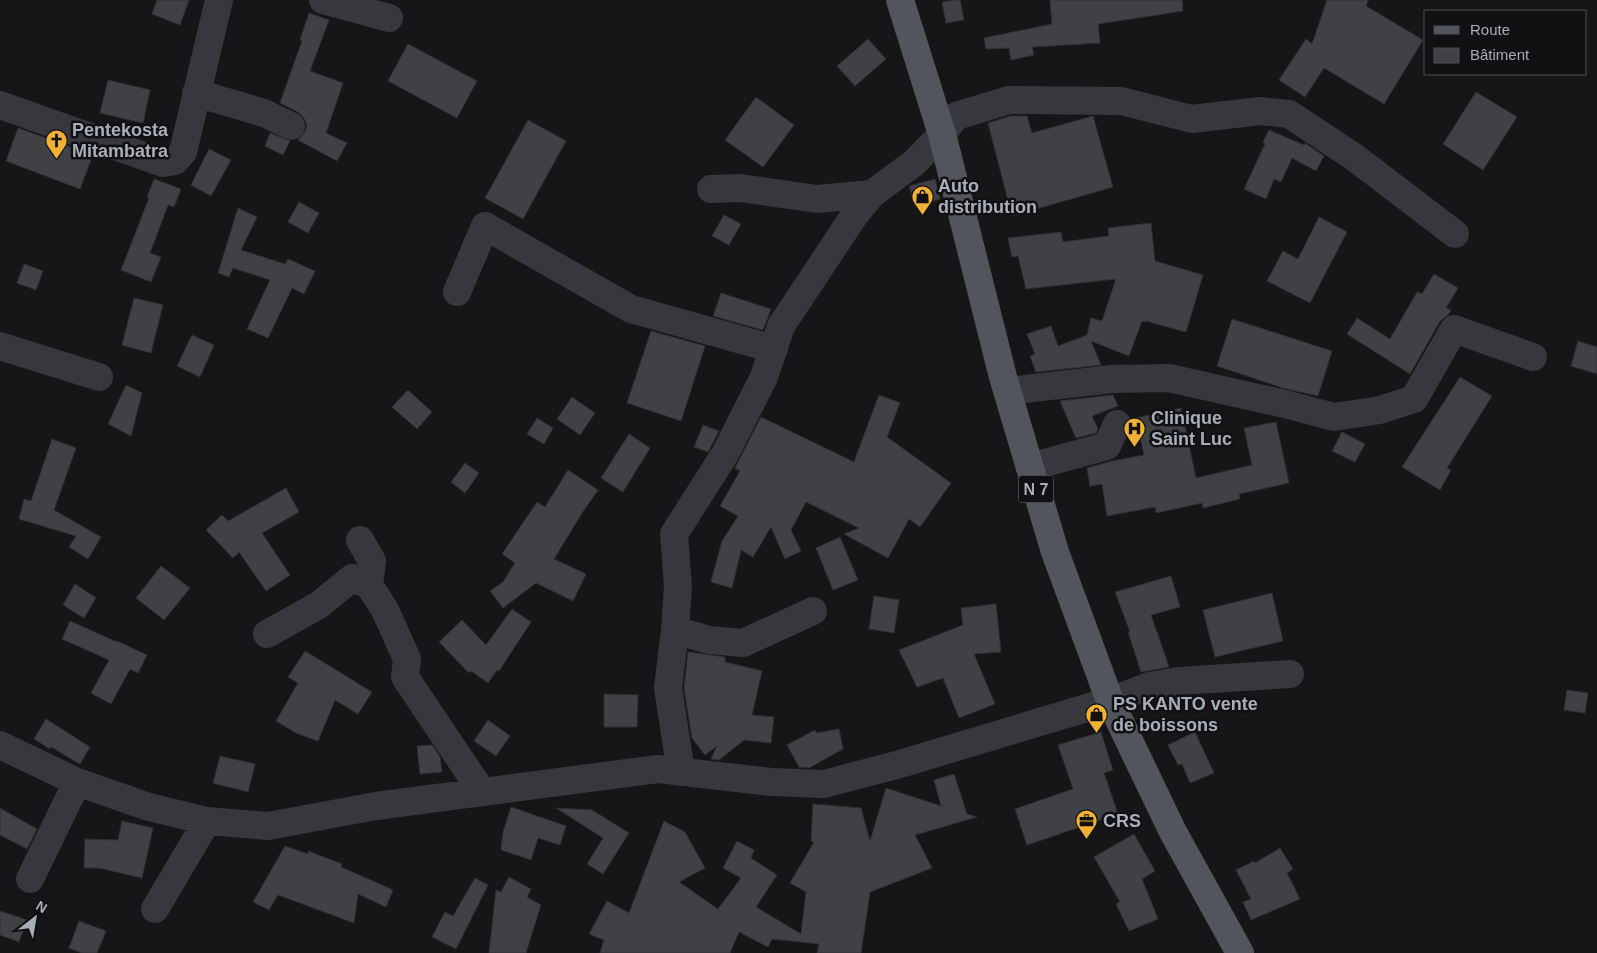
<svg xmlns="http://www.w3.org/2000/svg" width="1597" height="953" font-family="Helvetica,sans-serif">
	<rect width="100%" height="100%" fill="#161618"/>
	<path fill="#404145" stroke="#303034" d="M157,0H189L180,25L152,14Z
		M955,0H960L964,20L946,23L942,2Z
		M1050,0H1182L1183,11L1098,24L1100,43L1032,47L1034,55L1011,60L1009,48L986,49L984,38L1052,24Z
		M1327,0H1368L1366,6L1423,40L1384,104L1324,68L1305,97L1279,80L1306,39L1312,44Z
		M309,13L329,20L310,71L343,83L326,133L347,143L337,161L298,140L305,132L307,125L304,118L298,112L280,103L302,41L300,40Z
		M868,39L886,59L855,86L837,66Z
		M408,44L477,81L457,118L388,81Z
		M108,80L150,90L143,123L100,113Z
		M1476,92L1517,117L1483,170L1443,144Z
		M756,97L794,125L763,167L725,140Z
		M1011,116H1027L1032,133L1093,116L1113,187L1012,216L988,123Z
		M528,120L566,141L523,219L485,198Z
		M18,128L93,155L80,189L6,161Z
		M1269,130L1304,145L1305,143L1324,156L1316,171L1292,158L1281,182L1274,179L1266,199L1244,189L1265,144L1263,142Z
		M270,133L290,141L283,155L265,146Z
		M209,149L231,160L211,196L191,185Z
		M154,179L181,189L174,207L168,205L150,253L161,257L151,282L121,270L149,198L147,197Z
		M935,179L940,199L915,206L909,186Z
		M299,202L319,213L308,233L288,222Z
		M238,208L257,217L241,250L285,264L288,259L315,271L304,294L292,288L268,338L247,329L270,280L233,268L229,277L218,273Z
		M724,215L741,224L729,245L712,236Z
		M1319,217L1347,232L1310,303L1267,281L1283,251L1298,259Z
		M1151,223L1155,261L1203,275L1186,332L1146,321V322L1142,321L1129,356L1091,341L1101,365L1036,372L1030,356L1035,354L1027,334L1051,326L1058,346L1087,335L1091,318L1102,321L1116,279L1026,289L1018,256L1012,257L1008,238L1061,232L1063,242L1109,236L1108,228Z
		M24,264L43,271L36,290L17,283Z
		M1434,274L1458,288L1446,308L1451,310L1448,315L1440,321L1410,374L1347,334L1357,318L1390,339L1417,292L1422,294Z
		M721,293L771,309L763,330L713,316Z
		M134,298L163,305L151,353L122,345Z
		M1232,319L1332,351L1318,396L1283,388L1217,366Z
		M651,331L705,346L681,421L627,403Z
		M192,335L214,345L200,377L177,366Z
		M1578,341L1597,347V374L1571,366Z
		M1460,377L1492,396L1447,468L1451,470L1440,490L1402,467Z
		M126,385L142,393L131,436L108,424Z
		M408,390L432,412L417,429L392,407Z
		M879,395L900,403L887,437L951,483L920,527L909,519L888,558L844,534L859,528L806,502L791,530L801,551L785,559L771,527L753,557L741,550L732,588L711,582L722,541L738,516L720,506L740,471L735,468L761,417L854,462Z
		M1113,395L1118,406L1092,416L1098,429L1096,433L1076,438L1060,401Z
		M572,397L595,413L580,435L557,419Z
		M1181,408L1196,478L1252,465L1244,428L1276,422L1289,483L1239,494L1240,499L1203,508L1202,503L1156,513L1155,507L1107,516L1102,484L1090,486L1087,468L1112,461L1144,455L1136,418Z
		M537,418L553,428L544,444L527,434Z
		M703,425L719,431L708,452L694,447Z
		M1342,432L1365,444L1355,462L1332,451Z
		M629,434L650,448L623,492L601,478Z
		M52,439L76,448L54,510L101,537L88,559L69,547L76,536L19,519L24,499L31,501Z
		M465,463L479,473L465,493L451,482Z
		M568,470L598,490L582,513L554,559L586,574L573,601L536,583L503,608L490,591L503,582L515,563L502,554L537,502L545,507Z
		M286,488L299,512L262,533L290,575L266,591L239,552L233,558L206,530L222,515L228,521Z
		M840,537L858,580L833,590L816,548Z
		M161,566L190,588L164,620L136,598Z
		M1171,576L1180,607L1151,615L1169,667L1141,672L1128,632H1130L1115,592Z
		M75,584L96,598L84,618L63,605Z
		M1272,593L1283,641L1215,657L1203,610Z
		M874,596L899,600L894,633L869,629Z
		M996,604L1001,652L974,654L995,704L959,718L943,678L917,687L899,650L963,625L961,608Z
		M512,609L531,622L499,671L497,670L488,683L471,671L469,673L439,642L462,620L486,645Z
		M70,621L117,642V641L147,655L138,673L130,669L111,704L91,693L109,660L62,639Z
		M305,651L372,692L358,714L335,700L318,741L296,733L276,721L298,683L288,677Z
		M688,652L725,657V662L762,671L752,715L774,717L771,743L744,740L719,760L711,759L717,746L705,755L692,738L684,688Z
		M1567,690L1588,693L1585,713L1564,710Z
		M604,694L638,695L637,727H604Z
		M46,719L90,747L80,764L51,747L50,749L34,739Z
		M488,720L510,736L496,756L474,741Z
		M839,729L843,749L809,768L799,767L787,745L815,730L816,733Z
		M1101,732L1113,770L1104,773L1118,814L1027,845L1015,809L1073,789L1058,745Z
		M1195,732L1214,773L1190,783L1182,764L1178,765L1168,745Z
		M432,745L440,757L442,772L420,774L417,746Z
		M220,756L255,764L248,792L213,783Z
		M954,774L967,814L977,817L915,835L932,868L870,892L861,953H817L819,944L772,939L768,947L739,932L730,953H600L604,940L589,934L607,901L629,913L664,821L685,832L705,868L679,882L718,909L741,878L723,868L737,841L754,850L751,858L777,875L756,907L801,934L806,892L790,883L814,842L811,841L813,804L861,808L870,841L886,788L941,806L934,780Z
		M511,807L566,826L560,845L538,838L531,860L501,850L503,832Z
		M0,808L37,829L27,849L0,835Z
		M556,808L592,810L629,833L603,874L587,864L603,838Z
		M122,821L153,828L142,878L99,868H84L85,839L118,840Z
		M1134,834L1155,871L1142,879L1158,919L1129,931L1116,904L1120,902L1094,857Z
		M285,846L308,854V851L342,864L341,867L393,890L386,907L358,894L354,923L278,895L269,910L253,902Z
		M1280,848L1293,869L1287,873L1300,899L1251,920L1243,902L1251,899L1236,870L1254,861L1255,863Z
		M509,877L531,889L527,897L541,905L526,953H489L496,890L501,892Z
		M475,878L488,885L456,949L432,937L445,912L453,916Z
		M0,911L27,920L19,942L0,935Z
		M79,921L106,931L97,953H82L69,948Z"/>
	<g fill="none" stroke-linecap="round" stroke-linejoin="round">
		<path stroke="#37383d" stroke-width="28" d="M323,0L389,18
			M196,93L264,113L291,126
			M0,105L163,163L175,161L183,152L219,0
			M711,189L740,188L817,199L872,194
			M457,292L485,226L631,309L774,349
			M0,346L99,377
			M1007,391L1112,379L1169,378L1285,404L1334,417L1380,410L1414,399L1454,329L1533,357
			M1030,467L1107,446L1117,424
			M360,540L372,561L369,585
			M675,630L709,640L743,643L813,611
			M267,634L319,605L352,578L369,585L385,610L407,659L405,677L482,792
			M0,745L77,782L149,807L207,821L268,826L376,806L658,769L771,782L824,784L900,764L1110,701L1149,686L1179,681L1290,674
			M681,772L668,688L675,630L678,586L674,534L725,454L764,377L781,326L854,216L872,194L915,162L942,134L956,116L1009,100L1121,101L1192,119L1260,111L1289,114L1354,157L1455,234
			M30,879L77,782
			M155,909L207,821"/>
		<path stroke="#53555c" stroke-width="28" d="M900,0L942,134L1003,377L1055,552L1110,701L1173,832L1240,953"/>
	</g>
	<defs>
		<symbol id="church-pin" viewBox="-11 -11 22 30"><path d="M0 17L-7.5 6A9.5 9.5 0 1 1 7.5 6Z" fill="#f2b134" stroke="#111113"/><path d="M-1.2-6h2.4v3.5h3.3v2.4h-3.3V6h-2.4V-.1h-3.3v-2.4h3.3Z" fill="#111"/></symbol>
		<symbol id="shop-pin" viewBox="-11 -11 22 30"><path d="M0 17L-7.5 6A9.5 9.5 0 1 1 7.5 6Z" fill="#f2b134" stroke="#111113"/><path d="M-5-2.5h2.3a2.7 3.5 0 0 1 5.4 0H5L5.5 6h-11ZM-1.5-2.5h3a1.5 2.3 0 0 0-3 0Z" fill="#111"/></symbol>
		<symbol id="hospital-pin" viewBox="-11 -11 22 30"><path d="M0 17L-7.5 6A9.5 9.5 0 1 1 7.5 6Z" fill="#f2b134" stroke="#111113"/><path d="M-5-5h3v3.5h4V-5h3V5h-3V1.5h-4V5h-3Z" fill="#111"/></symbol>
		<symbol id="office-pin" viewBox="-11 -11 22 30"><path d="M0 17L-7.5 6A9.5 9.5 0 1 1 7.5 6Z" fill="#f2b134" stroke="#111113"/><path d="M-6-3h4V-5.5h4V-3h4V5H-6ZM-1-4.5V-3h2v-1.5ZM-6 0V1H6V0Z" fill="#111"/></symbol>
	</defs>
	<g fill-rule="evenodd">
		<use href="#church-pin" x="44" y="128" width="25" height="34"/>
		<use href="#shop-pin" x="910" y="184" width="25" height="34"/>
		<use href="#hospital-pin" x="1122" y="416" width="25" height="34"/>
		<use href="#shop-pin" x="1084" y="702" width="25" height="34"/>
		<use href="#office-pin" x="1074" y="808" width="25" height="34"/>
	</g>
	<g text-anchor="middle" stroke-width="5" stroke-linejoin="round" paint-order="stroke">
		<rect fill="#111113" stroke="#7b7e86" stroke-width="1" x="1018.5" y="475.5" width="35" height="27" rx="4"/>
		<g font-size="16" font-weight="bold" fill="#a8adb8">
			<text x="1036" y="495">N 7</text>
		</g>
		<g font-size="18" font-weight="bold" fill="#a8adb8" stroke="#111113" text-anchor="start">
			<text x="72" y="136">Pentekosta<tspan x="72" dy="21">Mitambatra</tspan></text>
			<text x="938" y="192">Auto<tspan x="938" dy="21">distribution</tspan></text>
			<text x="1151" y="424">Clinique<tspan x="1151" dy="21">Saint Luc</tspan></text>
			<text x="1113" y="710">PS KANTO vente<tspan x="1113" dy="21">de boissons</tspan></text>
			<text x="1103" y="827">CRS</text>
		</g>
	</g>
	<rect x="1424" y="10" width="162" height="65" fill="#111113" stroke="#4d4f55"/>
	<rect x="1434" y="26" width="25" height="8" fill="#53555c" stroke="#4d4f55"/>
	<text x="1470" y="35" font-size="15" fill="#a8adb8">Route</text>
	<rect x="1434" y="48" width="25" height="15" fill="#404145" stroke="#4d4f55"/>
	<text x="1470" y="60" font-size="15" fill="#a8adb8">Bâtiment</text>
	<g transform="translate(35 918) rotate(31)" stroke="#111113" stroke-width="4" paint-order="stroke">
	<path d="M0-4L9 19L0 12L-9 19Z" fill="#a8adb8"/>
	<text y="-8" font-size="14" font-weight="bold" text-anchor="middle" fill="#a8adb8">N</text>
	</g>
</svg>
